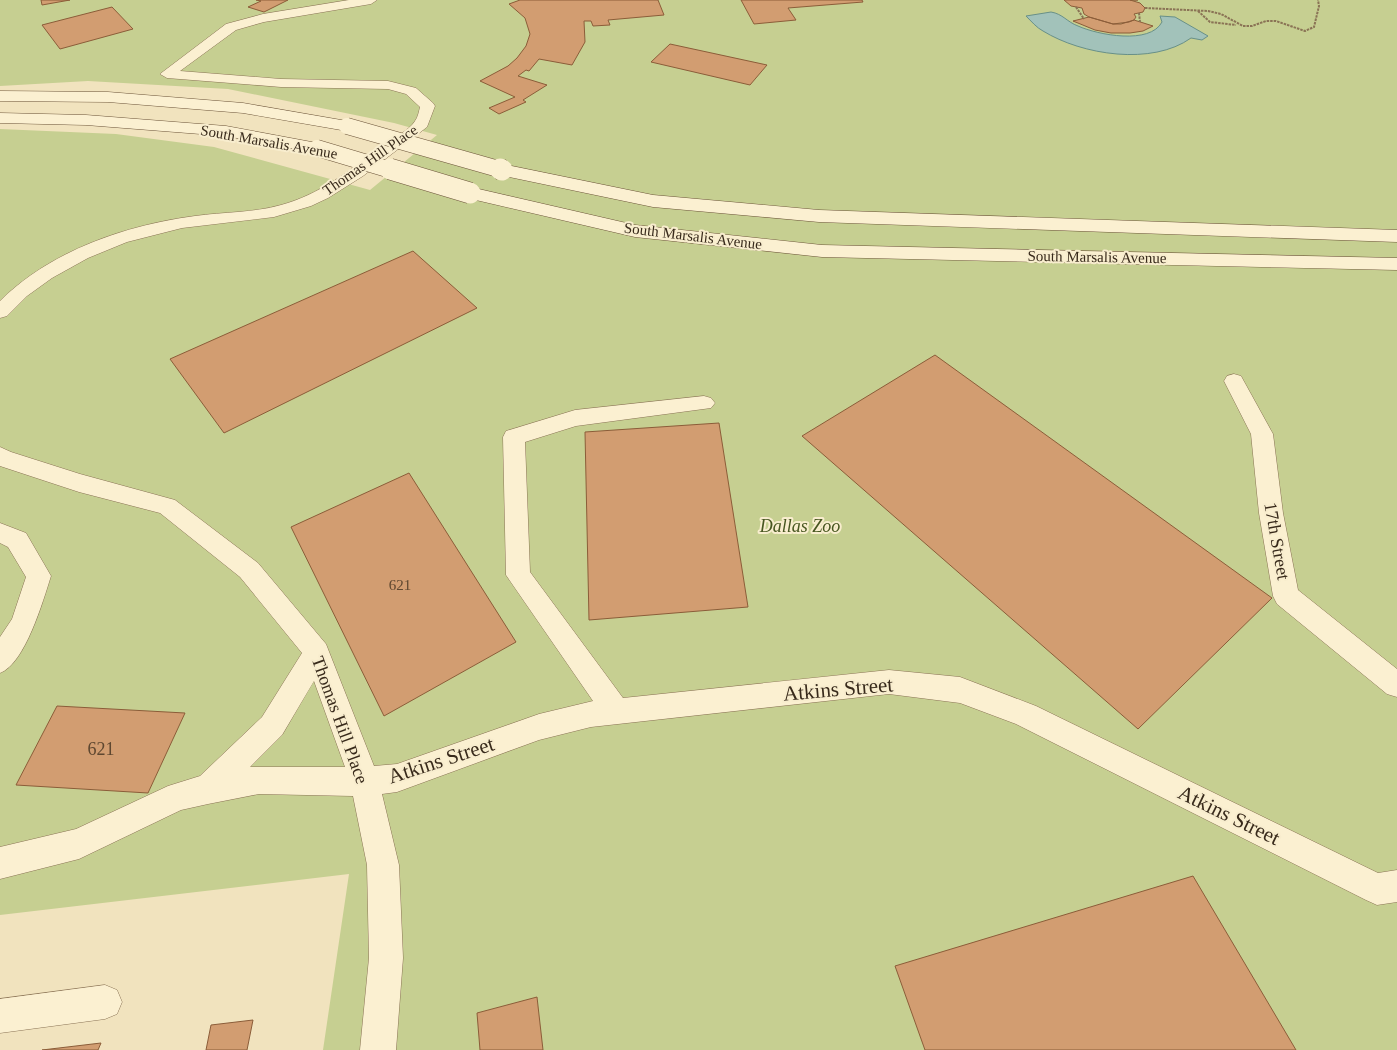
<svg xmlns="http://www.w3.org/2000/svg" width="1397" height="1050" font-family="Georgia,serif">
	<rect width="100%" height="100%" fill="#f1e3be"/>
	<path fill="#c6cf91" d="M0,0H1397V1050H323L349,874L0,915V129L116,134L214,147L370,190L437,135L394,123L228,89L88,81L0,86Z"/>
	<path fill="#a2c2ba" stroke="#689088" d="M1051,12C1063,14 1067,22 1078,26C1098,35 1150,45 1162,22L1160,16L1175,17L1208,36L1202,40L1191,38C1152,66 1082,55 1043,31C1037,28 1031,21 1026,16Z"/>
	<path fill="#d29d71" stroke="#8b5d39" d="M41,0H70L42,5Z
		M256,0H288L264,12L248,7L261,1Z
		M520,0H658L664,15L608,20L610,25L593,26L591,21H584L585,42L572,65L539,59L529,71L526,70L518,76L547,85L523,100L526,102L499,114L489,108L515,97L480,81L508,66L517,58L526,46L530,34L525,18L509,4Z
		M741,0H862L863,2L788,8L796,20L754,24Z
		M1064,0H1138H1130L1140,3L1145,8L1143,12L1134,14L1136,17L1134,20L1129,22L1113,24L1089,17L1084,14L1082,8L1071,6Z
		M112,7L133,29L60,49L42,25Z
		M1089,17L1113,24H1121L1134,20L1153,26L1143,31L1130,33H1111L1095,30L1073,21Z
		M670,44L767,65L750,85L651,62Z
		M413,251L477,308L224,433L170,359Z
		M935,355L1272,598L1138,729L802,436Z
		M719,423L748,607L589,620L585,432Z
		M409,473L516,642L384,716L291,527Z
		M57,706L185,713L148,793L16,785Z
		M1193,876L1296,1050H925L895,966Z
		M537,997L543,1050H480L477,1013Z
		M253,1020L247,1050H206L211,1025Z
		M101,1043L98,1050H42Z"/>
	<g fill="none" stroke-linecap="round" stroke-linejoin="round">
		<defs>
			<path id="lane" d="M349,0H377L371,4L264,22L236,30L180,71L281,79L388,81L416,88L433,103L435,106L427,127L363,176L328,198L311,206L274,217L182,228L127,242L88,258L52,278L27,296L7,316L0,318V301C50,251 126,225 195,216C223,212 253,213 281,205C318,195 350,171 379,149C388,142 410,130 415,121C418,117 419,111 420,107L406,94L388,89L281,87L167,78L160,74L226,24L263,14Z
				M1234,374L1241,376L1273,434L1283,513L1298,590L1397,669V697L1387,694L1277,604L1273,596L1259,513L1251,434L1224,381L1227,376Z
				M704,396L711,398L715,403L711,408L576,426L525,442L530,572L623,698L889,670L960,677L1036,706L1378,873L1397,870V902L1377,905L1366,900L1016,724L960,703L889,694L591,727L539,740L397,792L382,794L399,865L403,958L396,1050H360L369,958L367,865L353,796L259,794L208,804L181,810L79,859L0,879V847L76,829L168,786L200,776L262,717L302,653L240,577L160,513L79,492L0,466V447L11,452L80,474L175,500L258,563L326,644L374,766L397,764L539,714L593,701L506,575L503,437L506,431L575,410ZM314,681L345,767H250L282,735Z
				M0,523L26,533L51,576C43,601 25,664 0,673V637L12,619L26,577L8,547L0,543Z
				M105,985L117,990L122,1002L117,1014L105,1019L0,1033V999Z"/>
			<path id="secondary" d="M0,91L108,92L243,103L347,121L353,122L356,126L353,130L347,131L243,113L108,102L0,101Z
				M0,113L86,115L226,126L317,143L323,144L326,148L323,152L317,153L226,136L86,125L0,123Z
				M502,164L653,195L819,210L1397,230V242L819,222L653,207L495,174L493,170L495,166Z
				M470,187L635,225L822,245L1397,258V270L822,257L635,237L463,197L460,193L463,189Z"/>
		</defs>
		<use href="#lane" stroke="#8a7355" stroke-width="1"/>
		<use href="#secondary" stroke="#6c5439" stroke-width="1"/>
		<path stroke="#8a7355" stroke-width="2" stroke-dasharray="2.5 1" stroke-linecap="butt" d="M1076,7L1084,19
			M1145,8L1208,11L1221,14L1243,26H1252L1266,21H1276L1305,31L1314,27L1319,6L1318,0
			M1198,11L1210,22L1236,25
			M1139,13L1140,22"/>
		<use href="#lane" fill="#fbf0d1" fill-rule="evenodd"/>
		<use href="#secondary" fill="#fbf0d1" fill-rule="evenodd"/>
		<defs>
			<path id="secondary-bridge-far1" d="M347,126L502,170
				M317,148L394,171"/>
			<path id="secondary-bridge" d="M390,169L470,193
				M500,169L502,170"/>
		</defs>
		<use href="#secondary-bridge-far1" stroke="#6c5439" stroke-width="17" stroke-linecap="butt"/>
		<use href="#secondary-bridge" stroke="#6c5439" stroke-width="22" stroke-linecap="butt"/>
		<use href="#secondary-bridge-far1" stroke="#fbf0d1" stroke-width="16"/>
		<use href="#secondary-bridge" stroke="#fbf0d1" stroke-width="21"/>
	</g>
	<g text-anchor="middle" stroke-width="4" stroke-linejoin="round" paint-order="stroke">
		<g font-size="15" fill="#382a1b" stroke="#f8edce">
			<text transform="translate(269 142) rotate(10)" y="5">South Marsalis Avenue</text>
			<text transform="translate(370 160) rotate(-35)" y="5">Thomas Hill Place</text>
			<text transform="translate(693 236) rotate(7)" y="5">South Marsalis Avenue</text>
			<text transform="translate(1097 257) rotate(1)" y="5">South Marsalis Avenue</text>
		</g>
		<g font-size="15" fill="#5e4730">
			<text x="400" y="590">621</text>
		</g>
		<g font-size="18" font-style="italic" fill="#475620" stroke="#f8edce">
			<text x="800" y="532">Dallas Zoo</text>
		</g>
		<g font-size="18" fill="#382a1b" stroke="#f8edce">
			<text transform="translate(1277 541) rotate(80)" y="6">17th Street</text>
			<text transform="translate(340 720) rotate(70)" y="6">Thomas Hill Place</text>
		</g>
		<g font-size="18" fill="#5e4730">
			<text x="101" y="755">621</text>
		</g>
		<g font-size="21" fill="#382a1b" stroke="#f8edce">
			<text transform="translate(838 689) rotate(-5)" y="7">Atkins Street</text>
			<text transform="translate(441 760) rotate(-18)" y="7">Atkins Street</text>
			<text transform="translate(1229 815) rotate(26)" y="7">Atkins Street</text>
		</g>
	</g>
</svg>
